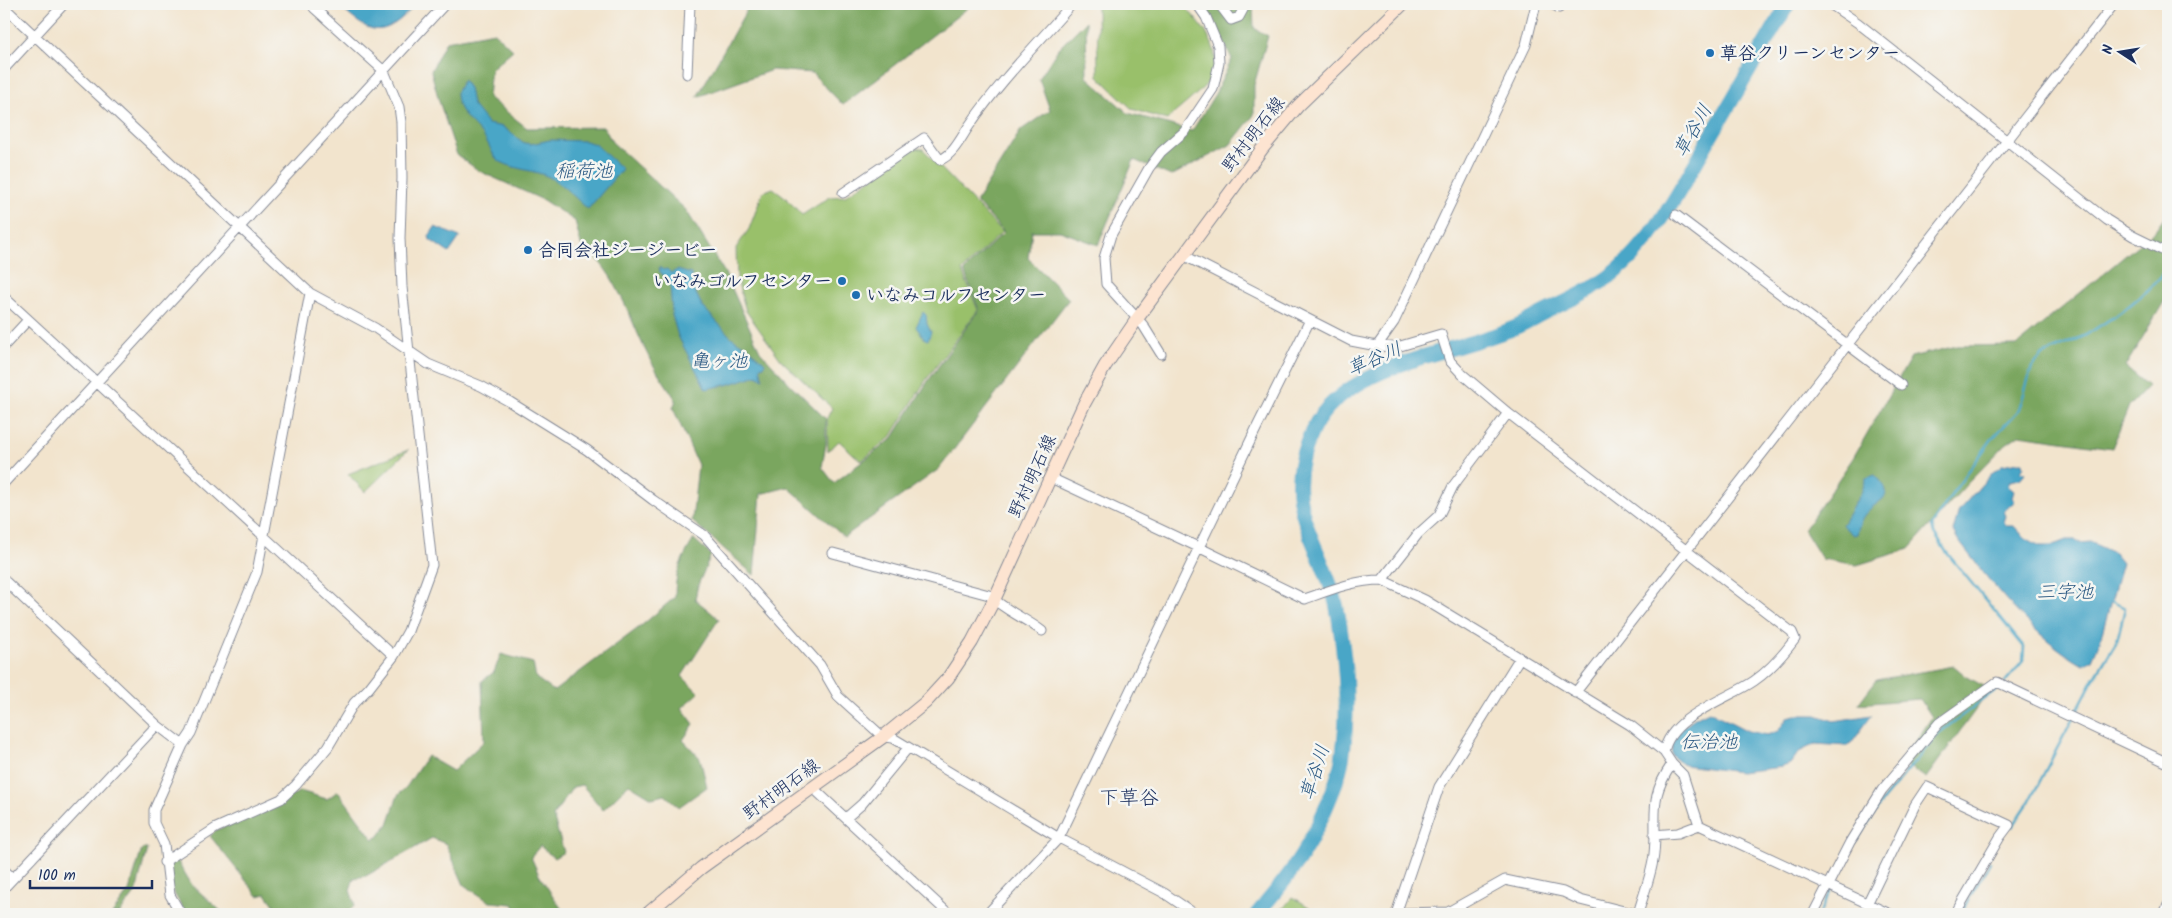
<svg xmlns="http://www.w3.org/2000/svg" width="2172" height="918" font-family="Kalam,'Klee One',sans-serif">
	<rect width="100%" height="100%" fill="#f6f6f2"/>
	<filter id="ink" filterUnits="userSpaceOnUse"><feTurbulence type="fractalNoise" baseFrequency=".02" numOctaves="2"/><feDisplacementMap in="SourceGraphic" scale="10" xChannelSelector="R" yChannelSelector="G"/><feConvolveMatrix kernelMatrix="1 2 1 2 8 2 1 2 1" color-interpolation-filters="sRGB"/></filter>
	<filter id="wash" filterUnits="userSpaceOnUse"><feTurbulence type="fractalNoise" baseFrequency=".0096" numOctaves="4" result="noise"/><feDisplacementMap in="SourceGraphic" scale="20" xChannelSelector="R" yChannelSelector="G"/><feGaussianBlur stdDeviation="1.12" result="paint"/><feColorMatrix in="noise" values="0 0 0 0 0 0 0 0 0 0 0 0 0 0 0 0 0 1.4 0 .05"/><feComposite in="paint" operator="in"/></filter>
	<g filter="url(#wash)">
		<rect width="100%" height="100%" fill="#f2e4cd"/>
		<path fill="#99c06b" stroke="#5a7864" d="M1097,4H1183C1201,25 1226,49 1210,79C1205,89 1176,111 1167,120L1132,109L1098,76Z
			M915,148L923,149L1002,232L962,271L978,310L926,380L891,437L861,461L839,441L828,451L827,418L832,408L781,360L746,311L737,280L736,248L749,229L763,192L773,188L784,196L802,215L830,197L845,196Z
			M409,449L365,492L348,474L408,450Z
			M1293,897L1320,914H1278Z"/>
		<path fill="#7aa65f" stroke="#4a6a5e" d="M750,4H973L843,105L812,73L772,70L697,97Z
			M1201,4H1253L1254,28L1268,36L1254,85V115L1230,145L1171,176L1134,160L1098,245L1060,231H1032L1028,258L1069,299L939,469L844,537L788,487L761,494L754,575L692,521L698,465L673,408L676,400C668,387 658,374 651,361C630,323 618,270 581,245L575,221L543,200L479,171L457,155L439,101L431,71L446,41L494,32L513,50L491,69L488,97L527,128L604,127L612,142L686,210L725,273L760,351L790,384L826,419V444L822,467L834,483L892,439L928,381L979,310L964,271L1004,232L976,202L1021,130L1050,110L1039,79L1058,49L1086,21L1087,77L1128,113L1192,131L1215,94L1232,59L1215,23Z
			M2168,212V295L2125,367L2148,386L2129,406L2112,448L2019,435L2006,444L1966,485L1909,549L1857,565L1822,559L1804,530L1853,458L1911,357L1957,346L2017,345L2155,231Z
			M694,539L711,555L698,585L695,599L719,619L682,676L699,693L682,708L694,724L683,740L700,758L707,787L679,807L665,795L652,798L629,784L603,810L582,785L573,787L553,816L564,852L554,858L540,846L531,857L539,875L565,914H519L513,904L490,902L464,885L446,844L432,838L366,876L354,878L350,890L355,905L346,914H281L266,894L258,896L210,836L216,830L277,805L300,791L327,799L338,791L373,839L378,837L388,824L398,795L407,786L427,756L453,771L484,741L482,681L494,672L501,654L533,663L536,678L554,691L641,626L675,597C675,572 681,560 694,539Z
			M1954,666L1966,676L1990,690L1926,778L1902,762L1932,717L1920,699L1858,704L1876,680Z
			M142,849H147L136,892L119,914H112L129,891Z
			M177,860L192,885L224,914H186L171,888L166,863Z"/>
		<path fill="#48a6c7" stroke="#326a92" d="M337,4H416C383,40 371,36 337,4Z
			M463,80L469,88L472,104L488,124L503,127L524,143L531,144L550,140L585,141L595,144L622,169L588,209C576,199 563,184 549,177C535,170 516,170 501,162C493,158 491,148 486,140C476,125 456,114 456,93Z
			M435,227L460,237L449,253L430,240L429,236Z
			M659,267L663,270L667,269L671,273L677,270L691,274L693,287L702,306L731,337L751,350L765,363L764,366L760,367L763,379L757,375L730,384L706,389L678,336L672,315L670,282L660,272Z
			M923,312L926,315L927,324L931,332L928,340L925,339L916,327Z
			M2018,462H2023L2024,466L2021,471L2025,473L2020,479L2010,481L2008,486L2014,491L2012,498L2015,501L2004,511L2006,516L2004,522L2007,526H2014L2024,537L2040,546H2051L2066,540H2075L2080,543L2090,542L2114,553L2122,563L2099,644L2092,660L2083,665C2032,636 1993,586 1958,540L1953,531L1959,510L1994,471L2002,465Z
			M1875,475C1898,498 1880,498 1867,512C1861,518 1859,525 1857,534L1853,535L1842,525L1862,491L1866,478Z
			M1709,711L1748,731L1767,735L1778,731L1788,717L1795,715H1817L1834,721L1872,715L1851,744L1847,746L1815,744L1799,752L1790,764L1782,767L1740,772L1684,765L1672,756C1669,733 1690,719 1709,711Z"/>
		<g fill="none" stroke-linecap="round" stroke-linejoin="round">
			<path stroke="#48a6c7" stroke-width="2.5" d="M2005,682L2023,661L2024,647L1947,553L1934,533L1932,525L1954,491L1992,439L2019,410L2032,367L2043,355L2086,335L2124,310L2148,290L2168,269
				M2013,826L2029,802L2093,680L2117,641L2125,608L2109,600
				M1819,914L1852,847L1883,800L1939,733L2001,686
				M1960,914L1990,862"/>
			<path stroke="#48a6c7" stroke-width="15" d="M1257,914C1269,899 1283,884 1294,867C1312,842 1340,783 1343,753C1347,722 1347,689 1344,658C1341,636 1340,614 1333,593C1313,531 1279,498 1313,429C1342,368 1444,354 1504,332C1519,327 1533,318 1547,311C1570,300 1594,289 1614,273C1653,243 1683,185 1707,143C1734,97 1761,50 1788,4"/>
		</g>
	</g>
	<g filter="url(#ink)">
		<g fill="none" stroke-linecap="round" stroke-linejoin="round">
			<defs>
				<path id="minor" d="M1219,4L1231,20L1239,17L1246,4
					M1552,4L1559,8
					M1830,4L1858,23L2107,220L2133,236L2168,253
					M4,7L310,293L375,328L428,364L481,386L510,402L587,450L653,500L704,535L820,665L838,696L883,737L893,738L1059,838L1164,893L1195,914
					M4,69L64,4
					M687,74L690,4
					M843,193L924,138L940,160C953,155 961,138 969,126C999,82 1037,44 1072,4
					M1676,215L1901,385
					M1183,255L1351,341L1377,346L1394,322L1526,45L1536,4
					M4,297L394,656
					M4,346L28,320
					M1377,346L1397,347L1441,334L1450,361L1462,374L1508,413L1792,632L1795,639C1783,655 1770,670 1754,681C1728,699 1670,716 1664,752
					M1161,354L1143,325L1106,284L1104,258L1111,235L1149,168L1161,152L1184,132L1213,89L1219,63L1218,46L1206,17L1197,4
					M1051,478L1198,547L1305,599C1330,590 1355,580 1382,580L1425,600L1630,725L1664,752L1672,764L1683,775L1699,825L1890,914
					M4,483L445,4
					M833,553L989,595C1004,610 1025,618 1042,631
					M4,580L157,725L183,745
					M1382,580L1418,534L1439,515L1453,486L1508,413
					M1575,693L2114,4
					M812,787L949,914
					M846,818L862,804L908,748
					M1654,835L1678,833L1699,825
					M164,862L216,828L281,799L296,785L328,747L354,703L369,688L394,656L408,631L432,565L402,287L400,238L402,178L401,122L399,107L384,71L314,8
					M4,870L13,878
					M4,888L157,725
					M1867,904L1915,805L1927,787L2009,825L2000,837L1955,914
					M1397,913L1448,912L1505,880L1563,892L1580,900L1636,914
					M181,914L170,895L164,844L154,823V810L183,745L191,733L257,572L310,293
					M987,914L1059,838L1256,429L1310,320
					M1396,914L1439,787L1519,659
					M1638,914C1643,895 1652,874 1654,854C1658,815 1647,800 1672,764
					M1813,914L1850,842L1882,790L1939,723L1997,682L2168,763
					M2164,914L2168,905"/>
				<path id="secondary" d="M647,914L701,868L883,737L926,702L948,678L972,642L994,600L1084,404L1105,366L1137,319L1262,149L1298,106L1403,4"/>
			</defs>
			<use href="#minor" stroke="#868a96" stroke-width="11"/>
			<use href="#secondary" stroke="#868a96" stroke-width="14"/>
			<use href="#minor" stroke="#fff" stroke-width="9"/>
			<use href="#secondary" stroke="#fde4d1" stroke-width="12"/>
		</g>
	</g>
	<g fill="#1f6fb2" stroke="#f6f6f2" stroke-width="2">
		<circle cx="1710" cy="53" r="5"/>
		<circle cx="528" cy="250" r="5"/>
		<circle cx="842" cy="281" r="5"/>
		<circle cx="856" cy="295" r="5"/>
	</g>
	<g text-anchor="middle" stroke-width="5" stroke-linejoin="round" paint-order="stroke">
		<g font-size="18" font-weight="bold" fill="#1b2f5e" stroke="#f6f6f2" text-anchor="start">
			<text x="1720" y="59">草谷クリーンセンター</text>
			<text x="538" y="256">合同会社ジージービー</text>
			<text x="832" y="287" text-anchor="end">いなみゴルフセンター</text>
			<text x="866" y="301">いなみコルフセンター</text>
		</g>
		<g font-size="18" fill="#1b2f5e" stroke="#f6f6f2">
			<text transform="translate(1253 134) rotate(-52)" y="6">野村明石線</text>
			<text transform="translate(1032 476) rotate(-65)" y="6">野村明石線</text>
			<text transform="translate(781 789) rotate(-36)" y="6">野村明石線</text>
		</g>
		<g font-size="19" font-style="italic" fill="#2b5983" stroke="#f6f6f2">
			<text transform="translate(1692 130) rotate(-60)" y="7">草谷川</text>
			<text x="584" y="177">稲荷池</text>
			<text transform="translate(1374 358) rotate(-23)" y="7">草谷川</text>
			<text x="719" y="367">亀ヶ池</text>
			<text x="2065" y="598">三字池</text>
			<text x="1709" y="748">伝治池</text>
			<text transform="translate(1314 772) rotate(-72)" y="7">草谷川</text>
		</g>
		<g font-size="20" fill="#1b2f5e" stroke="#f6f6f2">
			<text x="1129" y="804">下草谷</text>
		</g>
	</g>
	<rect width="2172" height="918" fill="none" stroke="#f6f6f2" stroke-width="20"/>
	<g transform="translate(2120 52) rotate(282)" stroke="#f6f6f2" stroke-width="4" paint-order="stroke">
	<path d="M0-4L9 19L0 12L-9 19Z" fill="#1b2f5e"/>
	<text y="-8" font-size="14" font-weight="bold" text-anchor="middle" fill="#1b2f5e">N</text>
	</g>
	<path d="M30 880v8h122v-8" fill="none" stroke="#1b2f5e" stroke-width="2.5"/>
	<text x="38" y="880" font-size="15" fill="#1b2f5e" stroke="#f6f6f2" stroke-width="4" paint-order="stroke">100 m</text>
</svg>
